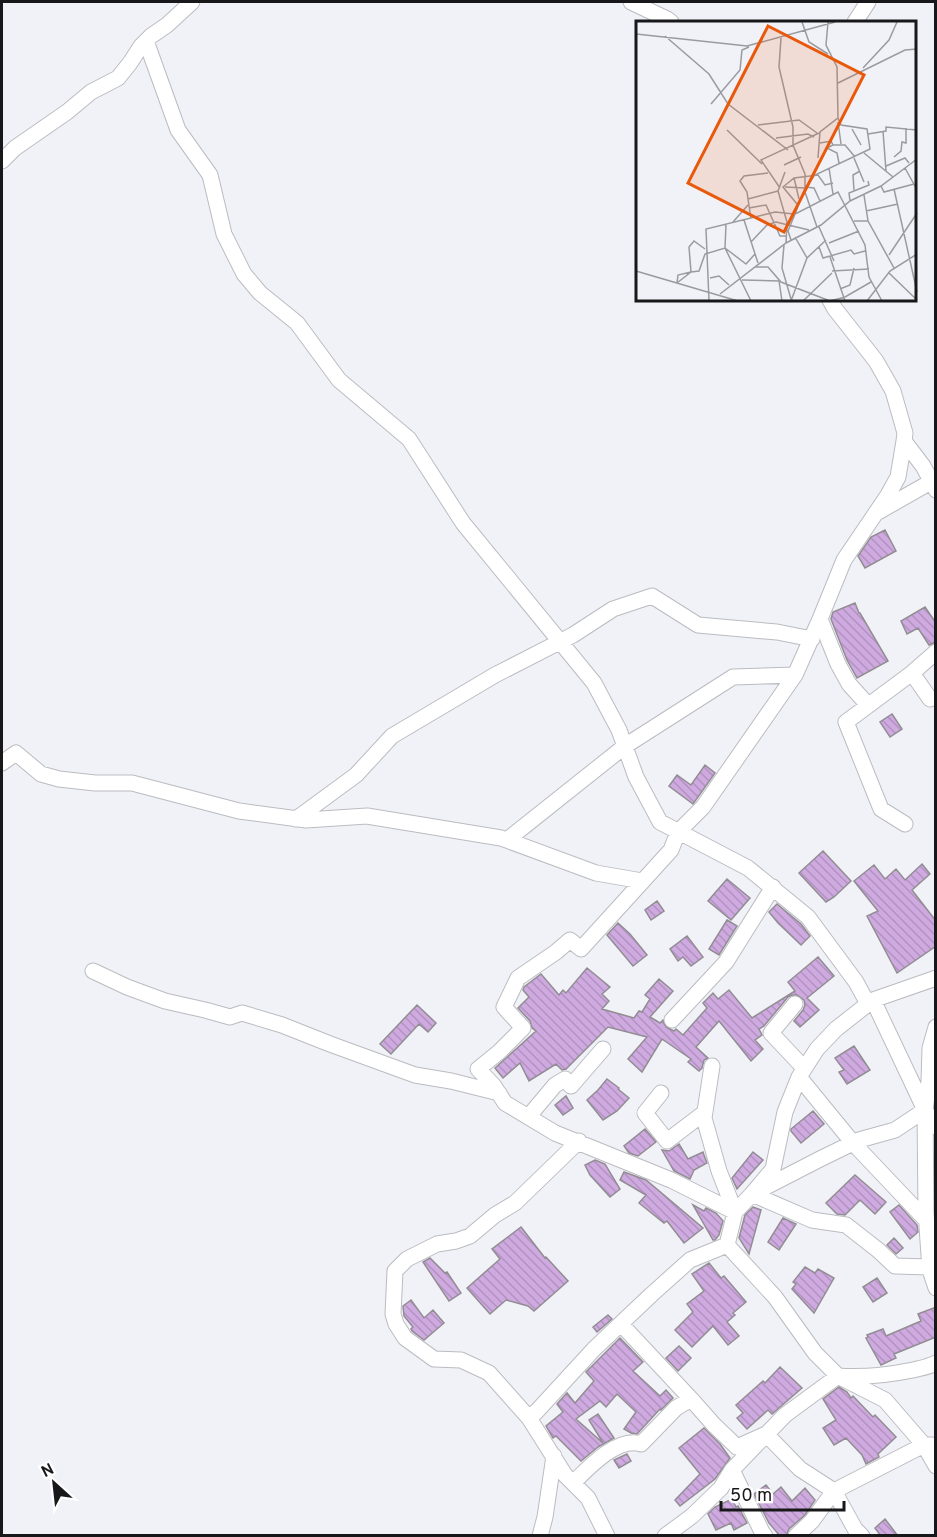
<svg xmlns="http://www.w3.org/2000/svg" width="937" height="1537" font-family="Overpass,sans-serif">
	<defs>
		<pattern id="building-back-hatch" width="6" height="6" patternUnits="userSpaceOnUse" patternTransform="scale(1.5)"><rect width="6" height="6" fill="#cfaae0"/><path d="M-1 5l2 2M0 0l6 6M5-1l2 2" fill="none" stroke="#b192c0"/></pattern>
	</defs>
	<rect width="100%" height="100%" fill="#f1f2f8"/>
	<path fill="url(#building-back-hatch)" stroke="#918d92" stroke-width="1.5" d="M885,530L896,551L865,568L858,556L871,537Z
		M855,603L859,613H860L888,661L857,678L847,660L831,619L833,612Z
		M925,607L936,623V642L929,645L918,628L907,634L901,621Z
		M892,714L902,729L890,737L880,722Z
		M705,765L715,773L693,804L669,786L677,775L691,785Z
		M823,851L851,881L834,897L826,902L799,873Z
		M922,864L930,874L912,890L936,921V946L897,973L867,916L878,911L854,881L874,865L885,879L896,869L905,880Z
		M727,879L750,898L731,920L708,901Z
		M657,901L664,911L651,920L645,910Z
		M777,904L801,924L810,936L801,945L778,923L769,912Z
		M727,920L737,926L719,955L709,949Z
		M618,923L630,934L647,955L633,966L607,935Z
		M687,936L703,957L691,966L683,957L678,961L670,949Z
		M818,957L834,976L807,998L819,1010L800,1027L794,1021L803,1010L805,1005L804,1000L797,995H792L788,997L764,1026L759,1029L762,1035L755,1040L763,1049L751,1061L719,1021L696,1047L708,1058L704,1060L702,1068L699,1071L688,1062L691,1059L662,1039L642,1072L628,1059L647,1037L608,1027L566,1069L562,1070L556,1064L529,1081L520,1063L503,1078L495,1068L536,1031L532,1028L530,1021L518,1008L529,997L523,990L524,987L541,974L559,995L563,990L566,993L587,968L610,987L602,994L609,1001L602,1009L634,1018L639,1011L642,1012L650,999L645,995L659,979L673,991L650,1017L660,1023L663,1020L666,1027L674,1031L676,1029L683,1035L707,1008L703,1003L713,993L718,999L729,990L752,1018L795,991L788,982Z
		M417,1005L436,1023L428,1032L419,1024L391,1054L380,1044Z
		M854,1046L870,1070L847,1084L839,1072L844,1070L835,1058Z
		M607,1079L619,1088L618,1089L629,1098L617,1111L603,1120L587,1100L598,1090Z
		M566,1096L573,1108L563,1115L555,1105Z
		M813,1111L824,1124L801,1143L791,1131V1129Z
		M645,1129L656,1142L638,1156L629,1153L624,1146Z
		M679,1144L688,1159L703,1152L704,1155L707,1163L694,1170L690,1179L674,1171L662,1150L669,1151Z
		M753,1152L763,1160L737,1189L732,1178Z
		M595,1160L605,1164L620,1189L610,1197L590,1175L585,1165Z
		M624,1172L646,1180L703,1228L684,1243L667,1221L664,1223L639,1203L646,1195L620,1180Z
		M855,1175L886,1202L875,1214L860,1200L845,1215L837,1214L826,1203Z
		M693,1205L704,1211L706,1208L716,1213L723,1221L719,1235L715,1240H713Z
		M899,1205L917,1225L918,1232L910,1239L890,1212Z
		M753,1207L761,1210L749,1254L739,1238L745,1215Z
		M783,1218L796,1224L779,1250L768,1242Z
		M521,1227L545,1258L546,1257L568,1281L534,1311L528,1306L506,1300L490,1314L467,1288L500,1259L492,1249Z
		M894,1238L903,1248L896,1254L887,1245Z
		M430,1258L445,1273L447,1272L461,1293L449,1301L423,1262Z
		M709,1263L721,1278L724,1276L746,1302L733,1313L735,1315L727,1322L739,1336L728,1345L713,1326L692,1347L675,1330L693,1312L687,1304L704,1291L692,1274Z
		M805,1267L815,1273L818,1269L834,1278L814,1313L792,1289L796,1284L793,1282Z
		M877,1278L887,1293L873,1302L863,1287Z
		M411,1300L424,1318L433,1310L444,1323L424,1340L412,1331L411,1329L413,1327L404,1316L403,1306Z
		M936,1307V1337L894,1354L896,1358L881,1365L866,1338L868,1337L867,1335L883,1329L886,1336L921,1321L918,1314Z
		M608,1315L612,1319L597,1332L593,1327Z
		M620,1338L643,1362L633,1371L660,1396L666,1390L673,1398L661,1410L660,1409L637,1434L631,1433L624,1429L636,1412L617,1394L606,1407L600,1401L576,1419L603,1443L589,1420L598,1414L614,1438L598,1447L581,1461L556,1436L553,1438L546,1426L563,1412L557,1404L567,1393L575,1403L594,1381L586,1372Z
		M679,1346L691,1358L678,1371L666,1358Z
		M780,1367L802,1388L772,1414L768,1410L747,1429L737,1418L743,1413L736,1405L763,1381L765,1383Z
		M839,1387L847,1392L851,1398L853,1396L873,1417L875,1415L896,1437L878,1454L879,1457L866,1464L862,1455L846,1438L834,1445L823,1428L836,1420L823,1399Z
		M704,1428L720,1444L730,1458L715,1479L680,1506L675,1500L700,1474L679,1448Z
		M627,1454L631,1461L619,1468L614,1460Z
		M766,1485L773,1494L781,1487L792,1501L805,1488L815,1500L805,1515L789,1529L786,1536H780L769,1523L754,1494Z
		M732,1499L736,1507L738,1506L747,1523L734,1530L731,1523L716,1530L708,1514L715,1507Z
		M885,1519L898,1536H881L875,1528Z"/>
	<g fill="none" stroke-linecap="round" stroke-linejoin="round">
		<defs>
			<path id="minor" d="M631,2L667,19L671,22
				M855,22L868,2
				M146,41L178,130L210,175L224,234L244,274L260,293L297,323L339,380L409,439L463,523L594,683L619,730L636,777L660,822L748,868L808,917L856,982L868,1004
				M2,161L15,148L67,112L91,92L118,78L130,63L141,46L151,36L167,25L192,2
				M830,300L835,309L876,361L893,391L905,433L904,441
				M878,512L936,479
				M912,673L930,699
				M868,705L849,684L838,664L820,619L844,560L888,495L898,477L904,441L923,466L936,490
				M2,763L16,753L41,774L59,779L95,783H132L239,811L306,820L367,816L501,838L596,873L642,881
				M296,819L356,775L392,736L495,675L573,635L613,609L652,596L698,625L777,632L812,639
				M905,824L881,809L846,722L912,673L936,652
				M507,840L625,746L733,677L795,675
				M93,971L127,987L165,1001L205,1010L230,1017L242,1013L282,1025L330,1044L415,1075L451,1081L499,1093
				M873,1000L925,1110L936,1127
				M795,1004L771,1033L804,1068
				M672,1020L726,962L773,887
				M936,1027L930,1048L929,1081L925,1110L926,1212L930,1270L936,1288
				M712,1066L704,1118L719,1171L735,1212
				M799,1077L853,1143L927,1221
				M661,1093L645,1113L667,1141L704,1113
				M925,1110L895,1130L859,1140L820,1159L752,1194L735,1212L727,1245L775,1297L815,1353L838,1376L885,1400L924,1445L936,1466
				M529,1116L555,1085L565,1079L571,1086L603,1049
				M579,1141L515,1203L495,1215L470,1236L456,1241L437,1244L407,1259L395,1271L393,1314L396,1324L405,1338L434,1359L461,1360L489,1373L529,1418L565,1475L588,1498L607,1536
				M735,1212L671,1180L555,1133L505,1103L494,1086L478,1069L499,1052L523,1028L504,1007L518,978L556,952L570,940L581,949L671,850L678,832L703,807L795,675L820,619
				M929,1267L895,1266L878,1250L846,1225L812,1220L752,1194L773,1169L785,1112L799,1077L817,1049L836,1029L873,1000L936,978
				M621,1324L691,1399
				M529,1418L537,1411L594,1349L651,1295L690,1260L727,1245
				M732,1470L762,1532L765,1536
				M573,1483C588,1468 618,1436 641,1444L676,1408L691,1399L714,1425L737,1447L766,1434L800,1469L834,1491L855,1529L862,1536
				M540,1536L545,1517L554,1456
				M665,1536L692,1516L721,1488L732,1470L785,1415L838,1376C863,1378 888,1375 913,1370C921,1368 928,1367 936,1363
				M796,1536L812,1521L834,1491L924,1445H932"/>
		</defs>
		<use href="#minor" stroke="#bbbcc1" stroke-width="17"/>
		<use href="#minor" stroke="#fff" stroke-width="15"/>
	</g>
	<g transform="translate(636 21)">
		<rect width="280" height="280" fill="#f1f2f8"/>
		<path fill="none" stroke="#9a9b9f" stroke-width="1.5" d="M166,1L173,21L192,33M192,1L190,24L201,46L202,97M0,13L111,25L199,1M29,15L73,53L92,83L152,129M145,17L143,46L157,106V124L169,153M227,47L253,19L261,1M202,62L269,29L281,28M75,83L104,49L106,29L113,26M202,101L205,123M122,104L163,99L181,112M216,108L225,124M91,109L126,143M247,110L250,150M232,113L250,110V106L281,109M140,117L172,113L178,116M184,122L195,120L197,124H209L219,136M197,124L191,127L201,132L203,142M228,132L257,156M258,136L265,130L266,121L270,122V107M218,137L228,161M148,144L165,136M250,145L269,137L273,142M193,147L197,173M269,147L280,167M149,151L142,170L151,201L150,222M169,153V171L181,206M158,157L163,178M245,165L248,171L278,163M149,166L169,167M169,166L178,167L184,180M144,167L125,139L183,112M258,168L281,271M218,169L217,154L224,150M228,174L232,200M112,178L142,170M214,180L213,172L233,164L232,160M161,183L147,166L158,157L182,154L189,164L197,162M113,187L130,184L144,215H151M230,190L262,183M159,193L169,167L179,154L234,128L231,108L205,104L202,97L184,111L182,137M115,198L111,171L104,160L108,155L132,152M108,199L122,242M218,200H232L258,247M97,201L112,184M90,203L89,227L115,280M183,206L198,240M159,216L171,237M155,219L152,210L159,193L202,171L229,224L233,256L246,280M115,221L131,204L140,201L173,209M193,222L223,210M148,224L146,247L155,278M183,226L187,237L215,229L218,233L229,230M253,234L281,192M194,236L209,280M119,246H132L145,261L194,280M0,250L102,280M196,250L233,248M253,252L281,279M74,257L83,255L93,264M106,259L143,260M143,260L146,280M41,262L55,251L63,250L69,233L89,227L110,243L119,233M41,262L42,254L55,251L53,226L58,220L69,228M204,268L214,264L218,247M84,273L150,222L185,204L214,180L245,165L281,138M73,280L70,208L139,191L158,193M155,280L171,237L190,219M167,280L196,252M194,280L209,276L235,261M231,280L254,250L281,233"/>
		<path fill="#e8590c" fill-opacity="0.15" stroke="#e8590c" stroke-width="3" d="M132,5L228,54L148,211L52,162Z"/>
		<rect width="280" height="280" fill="none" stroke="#18181a" stroke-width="3"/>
	</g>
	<rect width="937" height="1537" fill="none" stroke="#18181a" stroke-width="6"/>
	<g transform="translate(54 1483) rotate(333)" stroke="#ffffff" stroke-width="4.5" paint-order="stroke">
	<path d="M0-4.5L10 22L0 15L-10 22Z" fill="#18181a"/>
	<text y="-9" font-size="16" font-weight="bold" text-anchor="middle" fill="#18181a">N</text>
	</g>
	<path d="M721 1501v9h123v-9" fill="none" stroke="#18181a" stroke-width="3"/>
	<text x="730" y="1501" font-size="18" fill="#18181a" stroke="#ffffff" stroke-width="4.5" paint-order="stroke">50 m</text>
</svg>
